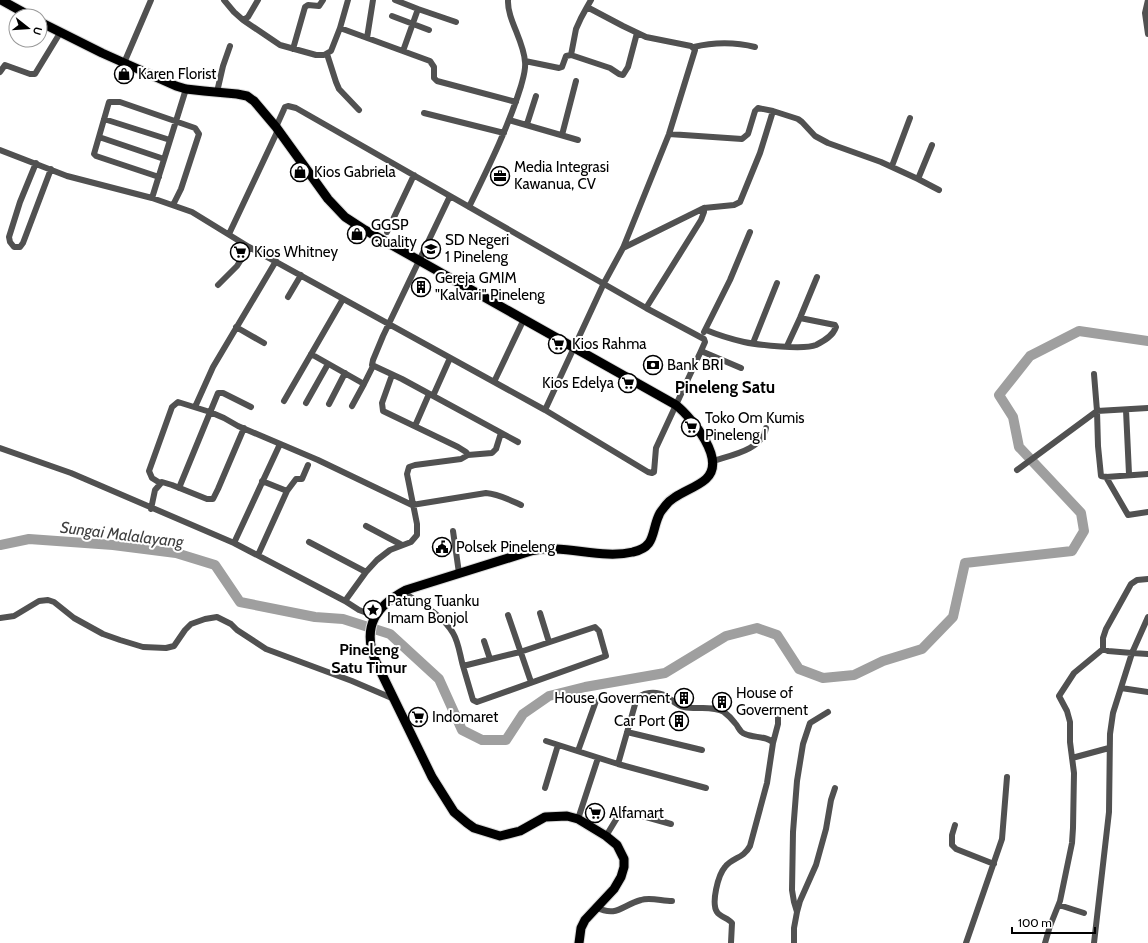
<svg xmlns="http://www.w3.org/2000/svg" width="1148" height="943" font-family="Cabin,sans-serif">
	<rect width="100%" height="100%" fill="#fff"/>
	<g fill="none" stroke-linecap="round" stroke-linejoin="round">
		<path stroke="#9f9f9f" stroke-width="10" d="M0,545L29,539L113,545L176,553L215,565L240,602L315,617L343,619L390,634L439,679L462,730L482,740H506L523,714L549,696L585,687L665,673L726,636L757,628L777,635L799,669L823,678L854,675L883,661L922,649L953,617L965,563L1072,551L1084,531L1081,513L1019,447L1013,417L999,395L1030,356L1079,331L1148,341"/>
		<defs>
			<path id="highway" d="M1,0L30,16
				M40,22L102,53L176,86L186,89L204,91L237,94L247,96L254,101L276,127L328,199L345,217L365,230L676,405C692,418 727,460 706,479C695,489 674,494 666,505C663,509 660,512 659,515C651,532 656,547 633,552C600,560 563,543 531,551L406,590C376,606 362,626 375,660L432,777L454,812L467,823L474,828L500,836L520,831L545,817L567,816L578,819L606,836L617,845L624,859V867L621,877L614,889L585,920L581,928L579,943"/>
		</defs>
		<use href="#highway" stroke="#dbdbdb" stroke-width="11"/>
		<path stroke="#515151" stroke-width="6" d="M224,0L234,12L243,20L248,17L258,0
			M395,0L418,9
			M1148,0L1145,13L1148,34
			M587,7L591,0
			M392,16L429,30
			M243,20L280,45L316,55H324L331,51L340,28L430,61L434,67V78L437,81L516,102
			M340,28L348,0
			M367,38L373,0
			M694,47C713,42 736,42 755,47
			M293,49L305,7L308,5L319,6L323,0
			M403,51L418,9L456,22
			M327,54L336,82L339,89L359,110
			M571,55L610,68L619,74L623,75L628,67L637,33
			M525,61L559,68L562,67L566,56L571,55L576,29L581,18L587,7L623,26L646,37L691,46L695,50L669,134L623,248L604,283L545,410
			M124,63L151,0
			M0,72L5,65L30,74H35L60,33
			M217,92L223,66L230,46
			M424,113L504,133
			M104,119L170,140
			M509,120L578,140
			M527,124L536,96
			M669,134L742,139L748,134L755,111L758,108L773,111L798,119L802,122L815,136L828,143L881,162L918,179L932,145
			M562,135L576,81
			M99,137L164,159
			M0,150L67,176L152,198L192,212L249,247L545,410L648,472L652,473L654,472L656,448L701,351L705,342L704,339L646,308L296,108L288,106L285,107L276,127
			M36,163L20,202L9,237L10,242L14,247H20L23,243L51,169
			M892,166L910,118
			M159,177L96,156L94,154L109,102H120L195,128L199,134L181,189L173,205
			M918,179L939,190
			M450,196L383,336L373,360L372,365L402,379L518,442
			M152,198L186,89
			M469,207C488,168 508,128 521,86C523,78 526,70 525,62C524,41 507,19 508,0
			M704,208L734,205L740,202L760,153L773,111
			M387,232L414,175
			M229,234L278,130
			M623,248L704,208V212L701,220L646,308
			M218,285L237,266L249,247
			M288,297L301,275
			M236,327L264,343
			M706,330C718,335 731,339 744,342C758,345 804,350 816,345C824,341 833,336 836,327L835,325L800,318
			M704,332L730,280L750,232
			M753,343L777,283
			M787,346L800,318L817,277
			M701,351L741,368
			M311,354L364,384L352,406
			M494,382L524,319
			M364,384L373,366
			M433,396L450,358
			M284,401L343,299
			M306,403L328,364
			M329,404L345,373
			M195,407L213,367L276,261
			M1148,408L1097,411L1098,446L1101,476L1106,477L1148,474
			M1126,410L1129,474
			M415,426L429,394
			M0,448L71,473L234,543L345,601L359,610L375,616
			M468,455L492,453L496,449L501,433
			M713,461C731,455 762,450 766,428
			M1017,470L1097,411L1094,374
			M1106,477L1128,515L1148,512
			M262,481L287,491
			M160,483L152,478L149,471L172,407L178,402L210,412L224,418L238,426L318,460L412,505L486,493C499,494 510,500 521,505
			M179,488L218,393H223L251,407
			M151,509L155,490L162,482L172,485L207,499H213L218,489L244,428
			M366,526L402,545
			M453,531L459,573
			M309,542L366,572
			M234,543L280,444
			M258,555L287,491L296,479H302L308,465
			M1148,579L1137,580L1131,584L1106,629L1103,638V649L1108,651L1132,653L1148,617
			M403,592C420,604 443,615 453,633C459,643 460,656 463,666L520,652L595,627L599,631L606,656L477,702L473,700L463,666
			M345,601L366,572L377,560L390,550L411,542L417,535V524L407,474L409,467L415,465L461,459L468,455L466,452L458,447L383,411L382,403L392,375
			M540,613L549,642
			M508,615L531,682
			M0,618L14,616L39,601L48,600L54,602L74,618L103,634L120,640L143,647L166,648L174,646L185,630L191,624L205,619L217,617L231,624L237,630L266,649L352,681L394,699
			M484,641L490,659
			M1121,688L1148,692
			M627,732L702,750
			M546,741L618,764L706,788
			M773,743L778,724V717
			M578,751L596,701
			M1072,758L1109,748
			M618,764L636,701C641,691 657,691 666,696C672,700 677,706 684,707C697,710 712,705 724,712C728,715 732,719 735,723C739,727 739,732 745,734C754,738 768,736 773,743L767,783L750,846C743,859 733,857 725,867C718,875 711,903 717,912C720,917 728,918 732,923L731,943
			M545,788L558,745
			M578,819L598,758
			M955,825L952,835V845L956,849L994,864
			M606,836L620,813L623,811L628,812L671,824
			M1059,905L1084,913
			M596,907C617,918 622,905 641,900C650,897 662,901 672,901
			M797,912L800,901L816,865L826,829L831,800L835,788
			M794,943V928L797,912L794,902L792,890L793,832L797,781L803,744L810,723L828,712
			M966,943L1002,839L1007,777
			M1045,943L1050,926L1060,901L1072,843L1073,828L1074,773L1070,742V722L1067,711L1059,696L1074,673L1103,649
			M1094,943L1109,812L1110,734L1113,713L1132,653L1148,654"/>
		<use href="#highway" stroke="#000" stroke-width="9"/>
	</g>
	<defs>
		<symbol id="shop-ring" viewBox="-11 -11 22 22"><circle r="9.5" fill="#fff" stroke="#000" stroke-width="1.5"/><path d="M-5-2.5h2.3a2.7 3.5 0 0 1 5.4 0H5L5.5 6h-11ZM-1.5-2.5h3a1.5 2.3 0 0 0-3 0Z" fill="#000"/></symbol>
		<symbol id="office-ring" viewBox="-11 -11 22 22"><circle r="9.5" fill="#fff" stroke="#000" stroke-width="1.5"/><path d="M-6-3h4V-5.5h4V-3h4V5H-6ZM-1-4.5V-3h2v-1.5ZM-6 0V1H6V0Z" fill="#000"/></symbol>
		<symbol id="school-ring" viewBox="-11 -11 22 22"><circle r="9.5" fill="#fff" stroke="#000" stroke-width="1.5"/><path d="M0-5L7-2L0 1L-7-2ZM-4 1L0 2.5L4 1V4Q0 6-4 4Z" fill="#000"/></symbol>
		<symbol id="supermarket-ring" viewBox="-11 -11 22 22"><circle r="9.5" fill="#fff" stroke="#000" stroke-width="1.5"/><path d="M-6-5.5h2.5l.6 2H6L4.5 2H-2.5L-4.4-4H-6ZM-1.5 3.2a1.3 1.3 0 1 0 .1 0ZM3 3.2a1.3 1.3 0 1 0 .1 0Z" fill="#000"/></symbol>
		<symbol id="building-ring" viewBox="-11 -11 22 22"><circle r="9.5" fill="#fff" stroke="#000" stroke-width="1.5"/><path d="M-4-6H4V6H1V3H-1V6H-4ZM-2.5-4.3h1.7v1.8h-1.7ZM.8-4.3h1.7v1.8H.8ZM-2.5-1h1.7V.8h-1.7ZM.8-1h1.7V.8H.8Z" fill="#000"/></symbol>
		<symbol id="bank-ring" viewBox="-11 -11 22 22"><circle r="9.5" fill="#fff" stroke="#000" stroke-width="1.5"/><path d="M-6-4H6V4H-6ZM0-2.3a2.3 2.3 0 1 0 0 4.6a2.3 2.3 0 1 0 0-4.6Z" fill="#000"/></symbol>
		<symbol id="civic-ring" viewBox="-11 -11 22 22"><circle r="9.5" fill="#fff" stroke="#000" stroke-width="1.5"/><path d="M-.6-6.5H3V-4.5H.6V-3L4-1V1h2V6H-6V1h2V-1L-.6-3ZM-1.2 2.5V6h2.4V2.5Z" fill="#000"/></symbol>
		<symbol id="sight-ring" viewBox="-11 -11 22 22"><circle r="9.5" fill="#fff" stroke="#000" stroke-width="1.5"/><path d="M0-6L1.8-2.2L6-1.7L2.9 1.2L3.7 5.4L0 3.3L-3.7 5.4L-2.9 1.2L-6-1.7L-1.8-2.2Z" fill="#000"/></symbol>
	</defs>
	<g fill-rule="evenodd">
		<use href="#shop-ring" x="113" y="63" width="22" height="22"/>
		<use href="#shop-ring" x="289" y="161" width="22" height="22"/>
		<use href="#office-ring" x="489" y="165" width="22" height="22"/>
		<use href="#shop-ring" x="346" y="223" width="22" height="22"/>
		<use href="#school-ring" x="420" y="238" width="22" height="22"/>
		<use href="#supermarket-ring" x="229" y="241" width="22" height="22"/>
		<use href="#building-ring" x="410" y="276" width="22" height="22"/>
		<use href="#supermarket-ring" x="547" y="333" width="22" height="22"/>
		<use href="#bank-ring" x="642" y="354" width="22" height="22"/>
		<use href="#supermarket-ring" x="617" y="372" width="22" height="22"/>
		<use href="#supermarket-ring" x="680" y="416" width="22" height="22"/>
		<use href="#civic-ring" x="431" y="536" width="22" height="22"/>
		<use href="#sight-ring" x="362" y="599" width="22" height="22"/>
		<use href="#building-ring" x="673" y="687" width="22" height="22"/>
		<use href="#building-ring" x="711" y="691" width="22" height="22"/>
		<use href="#supermarket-ring" x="407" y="706" width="22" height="22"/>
		<use href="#building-ring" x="668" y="710" width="22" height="22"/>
		<use href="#supermarket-ring" x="584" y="802" width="22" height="22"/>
	</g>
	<g text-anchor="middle" stroke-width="4" stroke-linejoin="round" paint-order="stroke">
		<g font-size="15" fill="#000" stroke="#fff" text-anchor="start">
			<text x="138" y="79">Karen Florist</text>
			<text x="514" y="172">Media Integrasi<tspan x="514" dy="17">Kawanua, CV</tspan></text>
			<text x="314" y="177">Kios Gabriela</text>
			<text x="371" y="230">GGSP<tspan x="371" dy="17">Quality</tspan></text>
			<text x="445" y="245">SD Negeri<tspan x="445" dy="17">1 Pineleng</tspan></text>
			<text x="254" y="257">Kios Whitney</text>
			<text x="435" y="283">Gereja GMIM<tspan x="435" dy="17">"Kalvari" Pineleng</tspan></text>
			<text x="572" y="349">Kios Rahma</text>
			<text x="667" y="370">Bank BRI</text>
			<text x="614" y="388" text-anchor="end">Kios Edelya</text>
			<text x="705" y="423">Toko Om Kumis<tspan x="705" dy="17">Pineleng I</tspan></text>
			<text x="456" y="552">Polsek Pineleng</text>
			<text x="387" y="606">Patung Tuanku<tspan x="387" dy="17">Imam Bonjol</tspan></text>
			<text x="736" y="698">House of<tspan x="736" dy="17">Goverment</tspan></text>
			<text x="670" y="703" text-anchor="end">House Goverment</text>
			<text x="432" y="722">Indomaret</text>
			<text x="665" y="726" text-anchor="end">Car Port</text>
			<text x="609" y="818">Alfamart</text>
		</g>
		<g font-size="16" font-style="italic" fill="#404040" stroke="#fff">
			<text transform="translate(122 534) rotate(7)" y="6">Sungai Malalayang</text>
		</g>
		<g font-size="16" font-weight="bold" fill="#000" stroke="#fff">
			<text x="369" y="655">Pineleng<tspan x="369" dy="18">Satu Timur</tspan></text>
		</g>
		<g font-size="17" font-weight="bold" fill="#000" stroke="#fff">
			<text x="725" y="393">Pineleng Satu</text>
		</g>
	</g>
	<g transform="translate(28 28) rotate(107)"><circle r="19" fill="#ffffff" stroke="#999999"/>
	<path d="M0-3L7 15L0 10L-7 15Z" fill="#000000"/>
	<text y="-6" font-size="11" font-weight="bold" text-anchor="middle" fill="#000000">U</text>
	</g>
	<path d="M1012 927v6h83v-6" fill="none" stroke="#000000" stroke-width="2"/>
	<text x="1018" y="927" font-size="12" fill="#000000" stroke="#ffffff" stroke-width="3" paint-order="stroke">100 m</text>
</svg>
